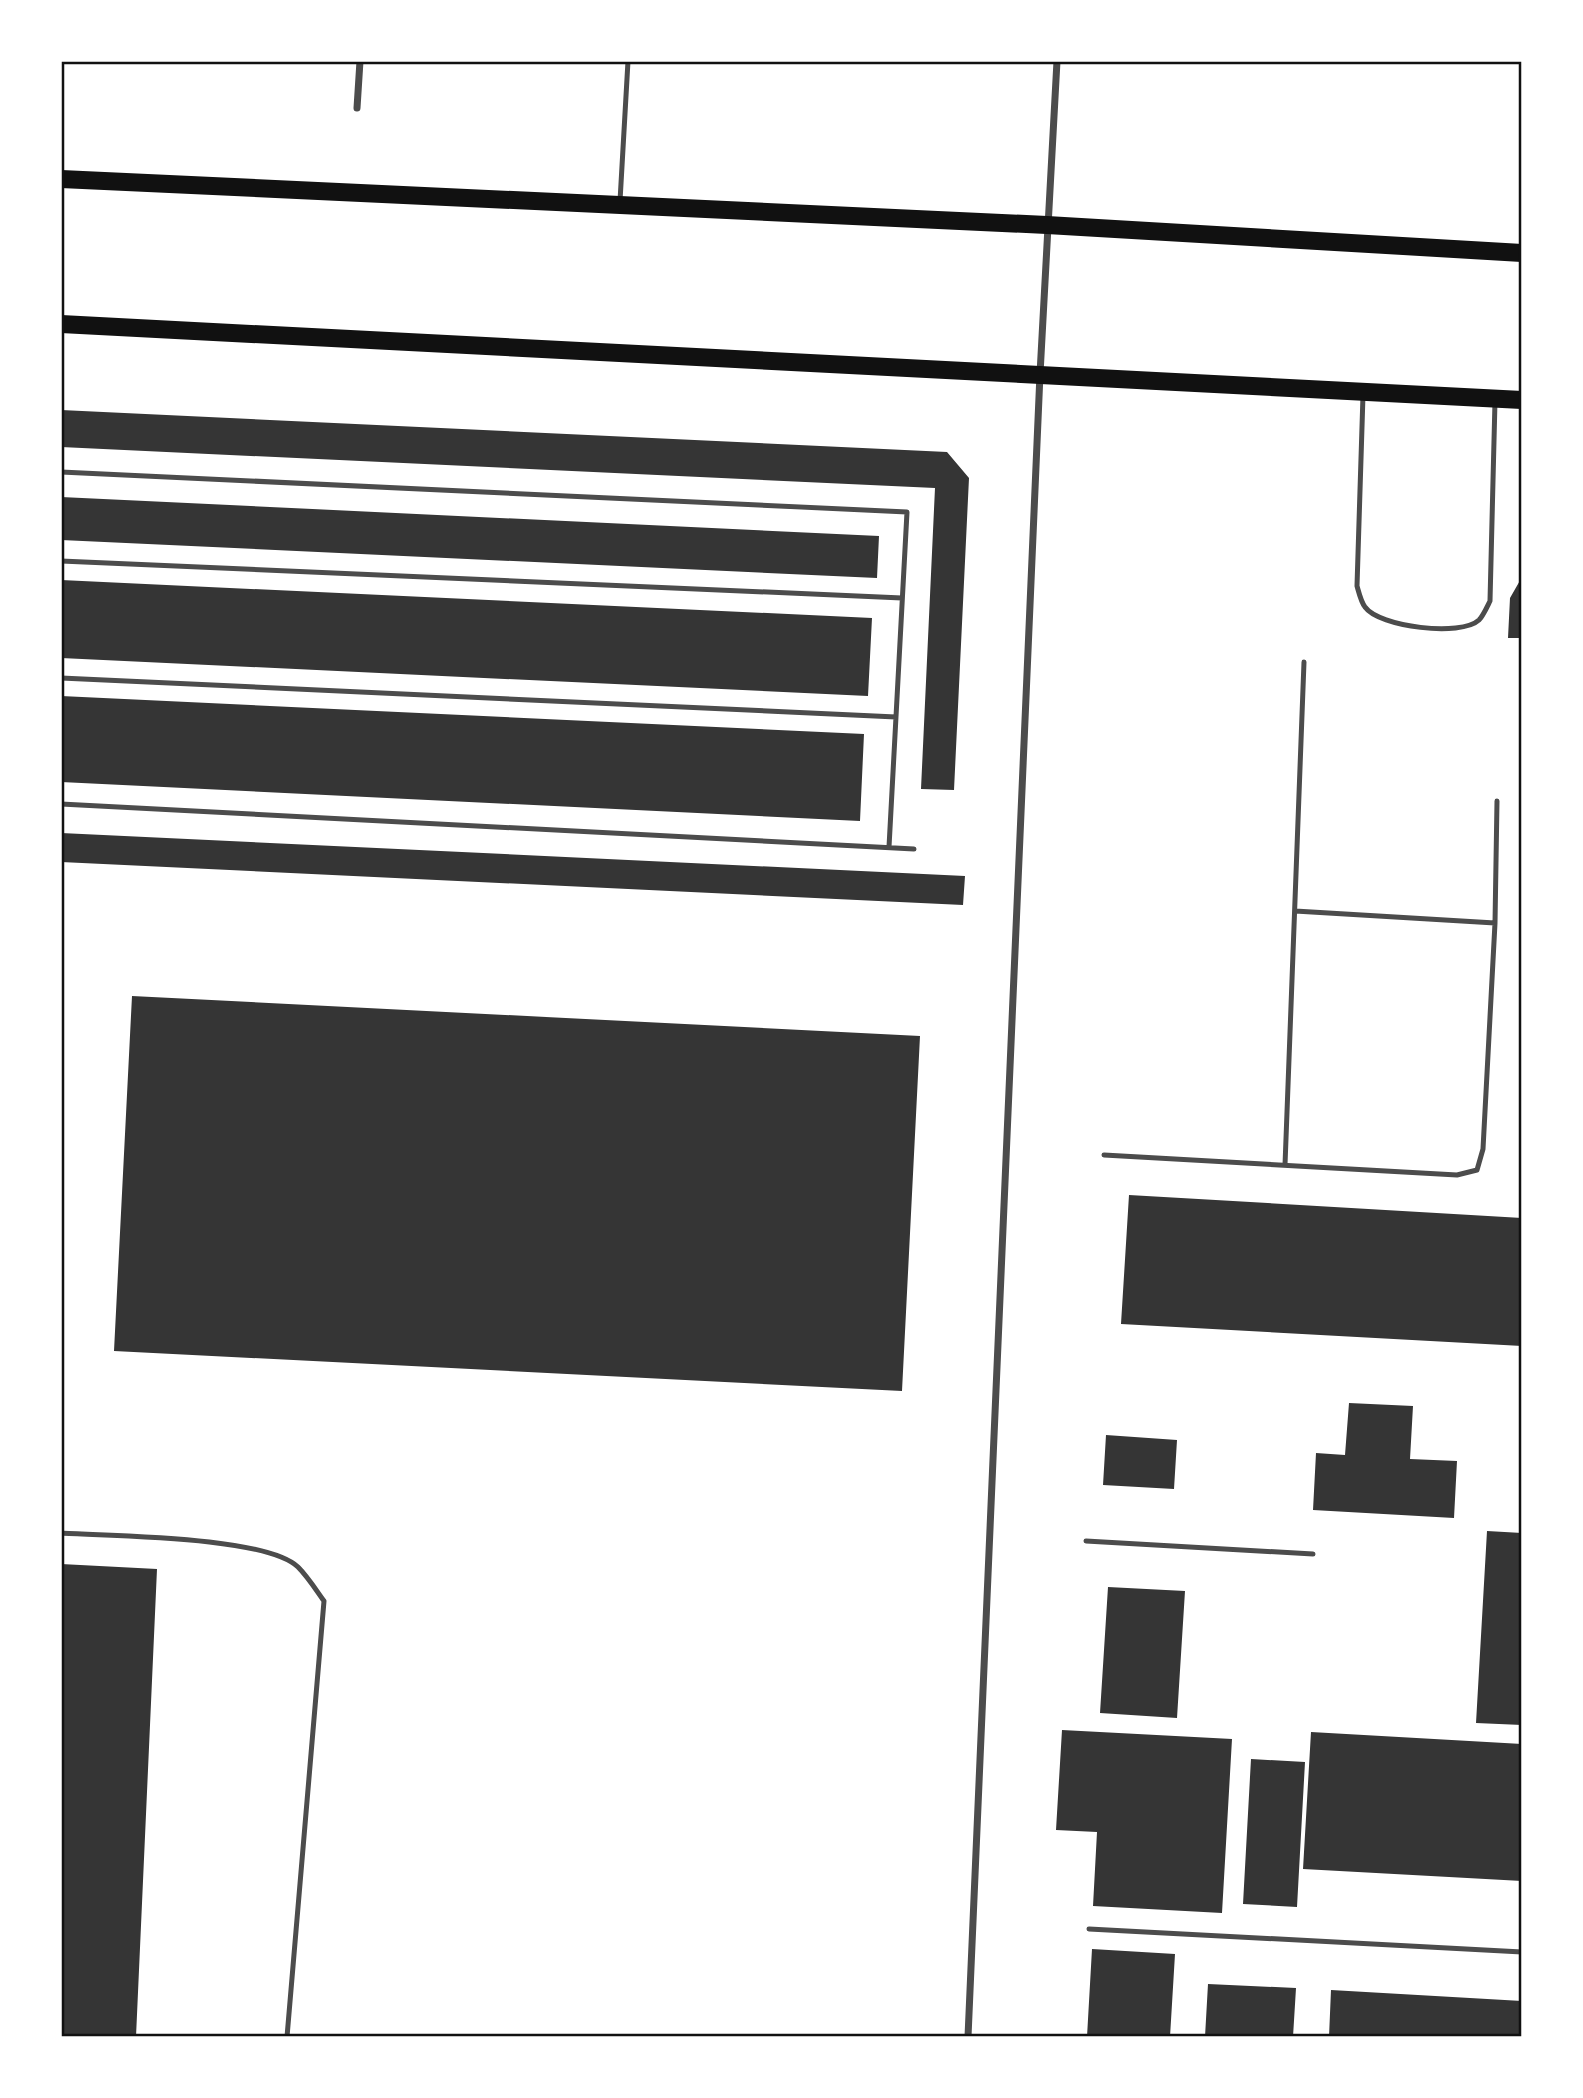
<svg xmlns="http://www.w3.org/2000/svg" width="1583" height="2098" font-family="'DejaVu Sans',sans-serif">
	<rect width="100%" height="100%" fill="#fff"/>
	<path fill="#353535" d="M61,410L947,452L969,478L954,790L921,789L935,488L61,447Z
		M61,497L879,536L877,578L61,540Z
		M1522,577V638H1508L1510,598Z
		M61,580L872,618L868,696L61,658Z
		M61,696L864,734L860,821L61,782Z
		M61,833L965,876L963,905L61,862Z
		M132,996L920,1036L902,1391L114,1351Z
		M1129,1195L1522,1218V1346L1121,1324Z
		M1349,1403L1413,1406L1410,1459L1457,1461L1454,1518L1313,1510L1316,1453L1345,1455Z
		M1106,1435L1177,1440L1174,1489L1103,1485Z
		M1487,1531L1522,1533V1725L1476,1723Z
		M61,1564L157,1569L136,2037H61Z
		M1108,1587L1185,1591L1177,1718L1100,1713Z
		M1062,1730L1232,1739L1222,1913L1093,1906L1097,1832L1056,1830Z
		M1311,1732L1522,1744V1881L1303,1869Z
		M1251,1759L1305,1762L1297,1907L1243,1904Z
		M1092,1949L1175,1954L1170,2037H1087Z
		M1208,1984L1296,1988L1293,2037H1205Z
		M1331,1990L1522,2001V2037H1329Z"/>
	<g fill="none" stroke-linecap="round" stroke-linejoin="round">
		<path stroke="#4c4c4c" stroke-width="5" d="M620,201L628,61
			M1363,395L1357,586C1359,593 1361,602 1365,607C1379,627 1461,637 1479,620C1483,616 1487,607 1490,601L1495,401
			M61,472L907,512L889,847
			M61,561L902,598
			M61,678L896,717
			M61,804L914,849
			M1495,923L1497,801
			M1104,1155L1457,1175L1477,1170L1483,1149L1495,923L1295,911
			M1285,1165L1304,662
			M61,1533C110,1536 265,1536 298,1567C308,1577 316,1590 324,1601L287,2037
			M1086,1541L1313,1554
			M1089,1929L1522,1952"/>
		<path stroke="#4c4c4c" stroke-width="7" d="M357,108L360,61
			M968,2037L1040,374L1057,61"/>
		<path stroke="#111" stroke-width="18" d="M61,179L1047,225L1522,253
			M61,324L1522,400"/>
	</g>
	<rect width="1583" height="2098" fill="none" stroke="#ffffff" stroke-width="126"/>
	<rect x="63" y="63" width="1457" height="1972" fill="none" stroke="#111" stroke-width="2.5"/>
</svg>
